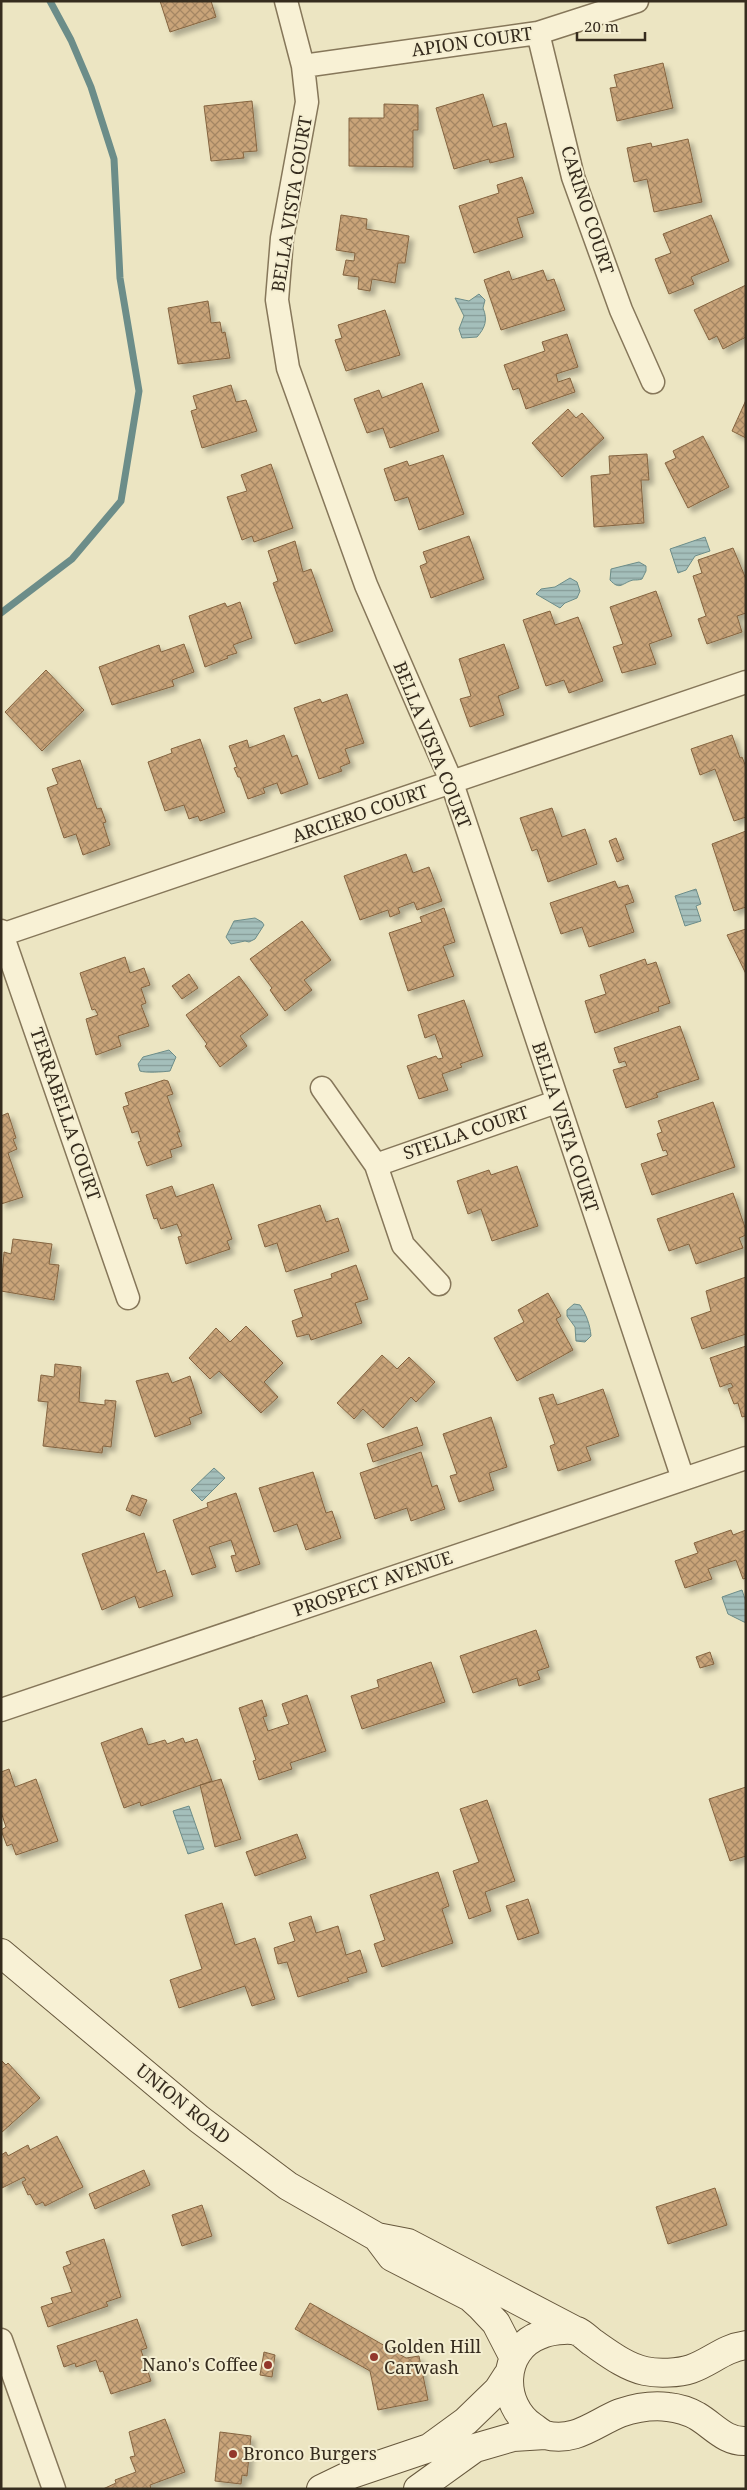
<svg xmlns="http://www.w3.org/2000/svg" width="747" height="2490" font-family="'Noto Serif',serif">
	<defs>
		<pattern id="water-rules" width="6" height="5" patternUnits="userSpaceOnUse" patternTransform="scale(1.25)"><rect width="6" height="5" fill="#a4bfbb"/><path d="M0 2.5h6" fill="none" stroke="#869b97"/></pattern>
		<pattern id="building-cross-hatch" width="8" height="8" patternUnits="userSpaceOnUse" patternTransform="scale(1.25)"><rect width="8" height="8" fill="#c9a479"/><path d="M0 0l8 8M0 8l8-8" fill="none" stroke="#a48663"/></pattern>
		<filter id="shadow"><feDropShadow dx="4.5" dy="4.5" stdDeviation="2.5" flood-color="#0004"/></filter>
	</defs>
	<rect width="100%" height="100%" fill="#ece5c2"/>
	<path fill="url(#water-rules)" stroke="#6c8d89" d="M479,294L485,300L483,308C488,320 485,328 477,337L462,338L459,329L464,316L455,298L469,301Z
		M705,537L710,551L695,556L686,570L678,573L670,549Z
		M639,562L646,566V571L642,579C639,580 636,580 633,580C622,583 620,591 610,580L611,569Z
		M570,578L577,582L580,591L577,598L565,603L560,608L536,594L541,589L555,587Z
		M696,889L701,904L696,906L701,921L685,926L675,896Z
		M255,918L262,922L264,925L255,939L249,942L245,941L231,944L226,937L234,921Z
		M169,1050L176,1057L170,1071C163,1072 145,1073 140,1071L138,1064L143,1057Z
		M574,1304L580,1305C586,1314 590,1324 591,1336L585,1342L576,1341L575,1327L567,1316V1310Z
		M214,1468L225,1478L202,1501L191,1490Z
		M742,1590L746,1602V1623L728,1614L722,1597Z
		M189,1806L204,1849L188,1854L173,1811Z"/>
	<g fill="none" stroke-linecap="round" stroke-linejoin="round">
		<path stroke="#6c8d89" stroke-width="7" d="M1,613L72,559L121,501L139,391L120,278L114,159L91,87L71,40L50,1"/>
	</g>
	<path fill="url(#building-cross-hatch)" stroke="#846440" filter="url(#shadow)" d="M160,1H211L216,17L170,32Z
		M663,63L673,108L617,121L610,88L617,87L614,75Z
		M483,94L493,127L506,123L514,157L490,163L489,159L454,169L436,108Z
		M252,101L257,151L243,152L244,158L211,161L204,106Z
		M384,104L418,105V130H413V167L349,166V118H384Z
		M688,139L702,202L654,212L647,179L634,182L627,148L651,143L652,147Z
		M522,177L534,213L517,218L523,237L474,253L459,206L499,193L497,185Z
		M341,215L367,219L366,229L409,236L405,263H398L395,283L372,279L370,291L358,289L359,277L343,275L346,260L354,261L355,253L336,250Z
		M711,215L729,261L691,277L694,284L669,294L655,259L671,253L663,234Z
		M543,270L547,281L554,279L565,310L501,330L484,280L509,271L512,280Z
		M746,285V337L723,349L717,336L709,340L694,310Z
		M208,301L211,323L220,322L222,333L225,332L230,358L178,364L168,308Z
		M385,310L400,355L346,371L335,340L342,338L338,325Z
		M567,334L578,367L556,374L558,382L570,378L575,392L526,409L519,388L513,390L504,365L545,351L542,342Z
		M422,383L439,431L390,448L383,428L367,433L354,399L379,390L382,398Z
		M231,385L236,402L246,400L257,431L202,448L191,411L197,409L193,396Z
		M746,400V438L732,431Z
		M568,409L576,418L582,413L604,438L562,477L532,443Z
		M703,436L729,487L688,508L665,463L676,458L673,451Z
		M647,454L649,480H641L644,523L594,527L591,476L610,474L609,456Z
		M443,455L464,514L419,530L408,497L395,501L384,469L407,461L409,466Z
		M271,464L293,528L254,542L252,536L242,540L227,497L247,491L241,475Z
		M469,536L484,579L431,598L420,566L427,563L423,552Z
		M295,541L303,572L311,569L333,631L295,644L273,583L278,581L268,551Z
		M733,548L746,579V613L737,616L742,632L707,644L698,619L706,616L693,576L702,573L698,560Z
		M656,591L672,636L649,644L656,664L622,673L613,647L623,644L610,607Z
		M240,602L252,638L233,645L237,653L227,656L228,658L205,667L189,616L225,603L227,607Z
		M550,611L555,625L578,617L603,681L569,693L564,680L546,686L523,620Z
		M184,644L194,672L172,680L174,686L112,705L99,667L159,645L161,652Z
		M504,644L519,688L498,696L504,715L470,727L460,699L471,696L459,659Z
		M46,670L84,710L42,751L5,712Z
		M347,694L364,743L345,749L350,763L340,767L342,771L319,779L294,708L320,699L322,703Z
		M284,735L292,757L297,755L308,784L281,794L277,783L263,788L265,793L248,799L240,777H238L234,768L237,767L229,746L247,740L249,748Z
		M732,735L740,758L742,757L746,767V817L734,821L715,769L700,775L691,749Z
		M200,739L225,812L200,821L198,816L189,819L184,805L165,811L148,762L172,753L171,749Z
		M80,760L97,809L101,808L106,822L103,823L110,845L83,855L76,834L64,838L47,788L58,784L52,769Z
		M552,808L562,837L585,829L597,864L548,882L537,849L532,851L520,818Z
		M746,831V907L734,911L712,844Z
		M616,838L624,859L617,862L609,841Z
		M406,854L413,873L429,867L442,901L417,910L414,902L398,908L400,913L390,917L388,910L360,920L344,876Z
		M615,881L618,888L628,885L634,902L625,905L634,932L589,947L582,927L561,934L550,903Z
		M444,908L455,942L443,946L454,976L408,991L389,933L422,922L420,917Z
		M302,921L331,960L304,980L312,990L285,1011L270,990L272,988L250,959Z
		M746,929V974L727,935Z
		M125,957L130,973L144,968L150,985L141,988L146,1003L141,1005L149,1026L118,1036L121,1046L96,1055L86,1019L98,1015L95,1009L92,1010L80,973Z
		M645,959L647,965L656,962L670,1003L658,1007L659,1011L595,1033L585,1001L606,994L600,975Z
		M189,974L198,988L182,999L172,986Z
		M239,976L268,1015L240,1036L247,1046L220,1067L205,1046L207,1044L186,1015Z
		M464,1000L483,1056L460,1064L462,1067L442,1074L448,1090L419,1099L407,1066L436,1056L438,1059L443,1058L435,1034L425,1038L418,1015Z
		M680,1026L699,1079L656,1093L658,1097L626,1108L613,1070L627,1066L625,1061L619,1063L614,1048Z
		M164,1080L168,1081L173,1094L167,1096L180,1132H177L182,1146L170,1150L172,1157L147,1166L138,1142L141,1141L138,1131L132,1133L123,1107L129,1105L125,1093Z
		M713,1102L735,1167L652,1195L641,1164L668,1155L666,1150L663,1151L657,1134L662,1132L658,1121Z
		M8,1113L16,1138L13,1139L17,1149L8,1153L23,1197L1,1204V1116Z
		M517,1166L538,1226L492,1241L481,1209L468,1214L457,1181L489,1170L491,1175Z
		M213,1184L232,1239L227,1241L230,1249L186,1264L178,1237L182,1236L177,1224L161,1229L157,1218L154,1219L146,1195L172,1186L176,1197Z
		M733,1193L746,1230V1235L739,1238L743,1248L696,1264L689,1244L669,1251L657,1219Z
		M320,1205L326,1222L338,1218L349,1251L286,1272L277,1243L265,1247L258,1225Z
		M13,1239L52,1244L49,1264L59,1265L54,1300L1,1291L4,1252L11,1254Z
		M356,1265L368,1299L355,1303L362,1323L311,1340L309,1334L297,1337L292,1321L303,1317L294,1290L332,1278L331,1274Z
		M746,1277V1334L702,1349L691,1318L711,1311L706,1291Z
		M548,1293L561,1316L556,1319L573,1350L517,1381L494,1338L524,1322L518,1310Z
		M246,1326L283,1363L264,1382L278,1397L261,1413L219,1371L210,1379L189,1358L216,1328L230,1342Z
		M746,1346V1416L742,1417L738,1403L734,1404L728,1389L733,1387L731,1383L720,1387L710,1358Z
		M382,1355L397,1369L409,1357L435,1382L416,1402L411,1397L383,1428L363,1409L354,1419L337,1403Z
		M55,1364L81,1367L79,1402L105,1405V1400L116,1401L111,1447L103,1446L102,1453L43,1446L48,1402L38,1401L41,1375L54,1377Z
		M168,1373L172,1383L190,1376L202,1413L189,1418L191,1424L155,1437L136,1381Z
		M603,1389L619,1436L586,1447L591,1460L558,1471L550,1446L555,1444L539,1398L553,1394L557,1405Z
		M491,1417L507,1467L489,1473L494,1490L459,1502L450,1476L457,1474L443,1434Z
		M417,1427L423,1445L373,1462L367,1444Z
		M421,1452L432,1487L437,1485L445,1509L411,1521L407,1508L375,1519L360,1473Z
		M313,1472L326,1513L332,1511L341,1538L306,1550L297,1524L274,1532L259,1488Z
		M236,1493L260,1564L236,1572L231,1556L236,1555L231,1540L209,1547L216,1567L192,1575L173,1520L208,1507L207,1503Z
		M132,1495L147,1500L140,1516L126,1510Z
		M731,1530L733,1535L746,1530V1578L743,1579L736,1560L708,1569L712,1579L685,1588L675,1561L698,1553L694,1543Z
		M144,1533L157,1573L165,1570L173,1596L139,1608L135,1596L102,1610L82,1554Z
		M536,1630L549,1667L537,1671L540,1679L519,1686L517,1678L473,1693L460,1656Z
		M710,1652L714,1664L700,1668L696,1657Z
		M431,1662L445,1702L362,1729L351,1696L379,1687L377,1680Z
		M307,1695L326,1751L290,1763L292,1769L259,1780L253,1761L256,1760L239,1708L262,1700L267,1716L263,1717L268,1731L289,1724L282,1704Z
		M142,1728L148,1745L165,1740L167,1744L183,1738L185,1743L197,1739L212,1781L141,1806L140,1802L124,1808L101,1743Z
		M9,1769L15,1787L36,1779L58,1841L16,1855L12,1844L7,1846L1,1830L6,1827L1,1812V1772Z
		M221,1779L241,1839L215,1847L200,1785Z
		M746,1787V1856L730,1861L709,1799Z
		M487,1800L515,1881L485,1892L491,1911L469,1919L453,1871L479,1862L460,1809Z
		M297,1834L306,1858L255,1876L246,1852Z
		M438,1872L449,1906L442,1909L453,1943L382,1967L374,1944L385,1940L370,1895Z
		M528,1899L539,1933L518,1940L506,1906Z
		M222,1903L235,1945L255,1938L275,1999L252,2006L245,1986L179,2008L170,1980L202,1969L185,1915Z
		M311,1916L316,1933L338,1926L346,1955L360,1950L367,1972L347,1978L349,1981L298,1997L287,1962L278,1964L274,1948L295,1941L289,1923Z
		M1,2060L6,2065L8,2063L40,2098L1,2133Z
		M57,2136L83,2187L45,2206L43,2202L36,2205L30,2194L28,2195L22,2182L26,2180L24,2177L2,2188L1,2155L6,2152L8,2156L28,2145L30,2150Z
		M144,2170L150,2185L95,2209L89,2194Z
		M715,2188L727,2225L668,2244L656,2207Z
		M202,2205L212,2236L182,2246L172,2215Z
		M104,2239L121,2297L106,2302L108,2306L48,2327L41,2307L53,2303L51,2298L72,2292L63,2267L71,2264L66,2252Z
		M310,2303L406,2358L419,2356L428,2400L378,2410L370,2371L295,2329Z
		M137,2319L147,2348L141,2350L151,2381L111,2394L103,2371L100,2372L96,2360L76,2367L75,2363L64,2367L57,2346Z
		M264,2352L275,2355L272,2377L260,2375Z
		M165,2419L185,2472L150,2485L151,2489H103L116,2483L115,2480L136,2472L130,2457L135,2456L129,2432Z
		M220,2432L251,2436L247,2476L242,2475L241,2484L215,2481Z"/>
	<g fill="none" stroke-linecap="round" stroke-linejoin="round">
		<defs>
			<path id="minor" d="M286,1L303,66L307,102L282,238L277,300L288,368L366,585L452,783L683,1479
				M538,33L573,177L621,310L653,382
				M303,66L538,33L637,1
				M1,931L128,1298
				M1,935L746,682
				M322,1088L376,1165L403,1245L439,1284
				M376,1165L556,1102
				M1,1710L746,1458
				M1,2340L54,2489"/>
			<path id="secondary" d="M1,1953L199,2119L288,2186L377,2237L408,2243L576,2331
				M377,2237L392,2257L470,2297L481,2307L496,2323L514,2358
				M746,2345C724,2348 711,2362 691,2369C679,2373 658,2374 645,2371C626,2367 608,2353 592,2342C588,2339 582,2333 577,2331C568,2328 548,2331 540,2335C500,2350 500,2405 533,2427C536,2429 541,2433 545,2435C575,2443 595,2423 620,2413C635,2408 652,2405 668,2407C678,2408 688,2411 697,2416C714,2426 725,2442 746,2441
				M321,2489L352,2474L429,2448L466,2421L498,2390L507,2376
				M418,2489L475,2448L513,2437L545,2435"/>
		</defs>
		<use href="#minor" stroke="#86775a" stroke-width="25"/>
		<use href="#secondary" stroke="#67583d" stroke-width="30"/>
		<use href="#minor" stroke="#f8f1d5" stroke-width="22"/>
		<use href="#secondary" stroke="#f8f1d5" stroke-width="28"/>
	</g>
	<g fill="#93382c" stroke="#f4eed1" stroke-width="2">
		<circle cx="374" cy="2357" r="5"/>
		<circle cx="268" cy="2365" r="5"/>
		<circle cx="233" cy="2454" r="5"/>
	</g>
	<g text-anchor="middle" stroke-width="4" stroke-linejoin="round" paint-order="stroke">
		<g font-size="18" fill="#362c1e" stroke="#f4eed1">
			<text transform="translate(472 42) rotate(-8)" y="6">APION COURT</text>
			<text transform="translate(292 204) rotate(-81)" y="6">BELLA VISTA COURT</text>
			<text transform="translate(587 210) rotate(72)" y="6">CARINO COURT</text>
			<text transform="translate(432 745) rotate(68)" y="6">BELLA VISTA COURT</text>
			<text transform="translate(360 814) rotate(-19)" y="6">ARCIERO COURT</text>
			<text transform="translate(65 1114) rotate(71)" y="6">TERRABELLA COURT</text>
			<text transform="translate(565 1127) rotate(72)" y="6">BELLA VISTA COURT</text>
			<text transform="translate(466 1133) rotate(-19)" y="6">STELLA COURT</text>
			<text transform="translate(373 1584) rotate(-19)" y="6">PROSPECT AVENUE</text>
			<text transform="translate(183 2104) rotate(39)" y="6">UNION ROAD</text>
		</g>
		<g font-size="18" fill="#362c1e" stroke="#f4eed1" text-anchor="start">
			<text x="384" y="2353">Golden Hill<tspan x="384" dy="21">Carwash</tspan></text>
			<text x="258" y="2371" text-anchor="end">Nano's Coffee</text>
			<text x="243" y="2460">Bronco Burgers</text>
		</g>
	</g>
	<rect width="747" height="2490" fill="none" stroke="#362c1e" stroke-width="5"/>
	<path d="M577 32v8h68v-8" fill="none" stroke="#362c1e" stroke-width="2.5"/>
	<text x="584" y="32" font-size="15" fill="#362c1e" stroke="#f4eed1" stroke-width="4" paint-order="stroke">20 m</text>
</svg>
